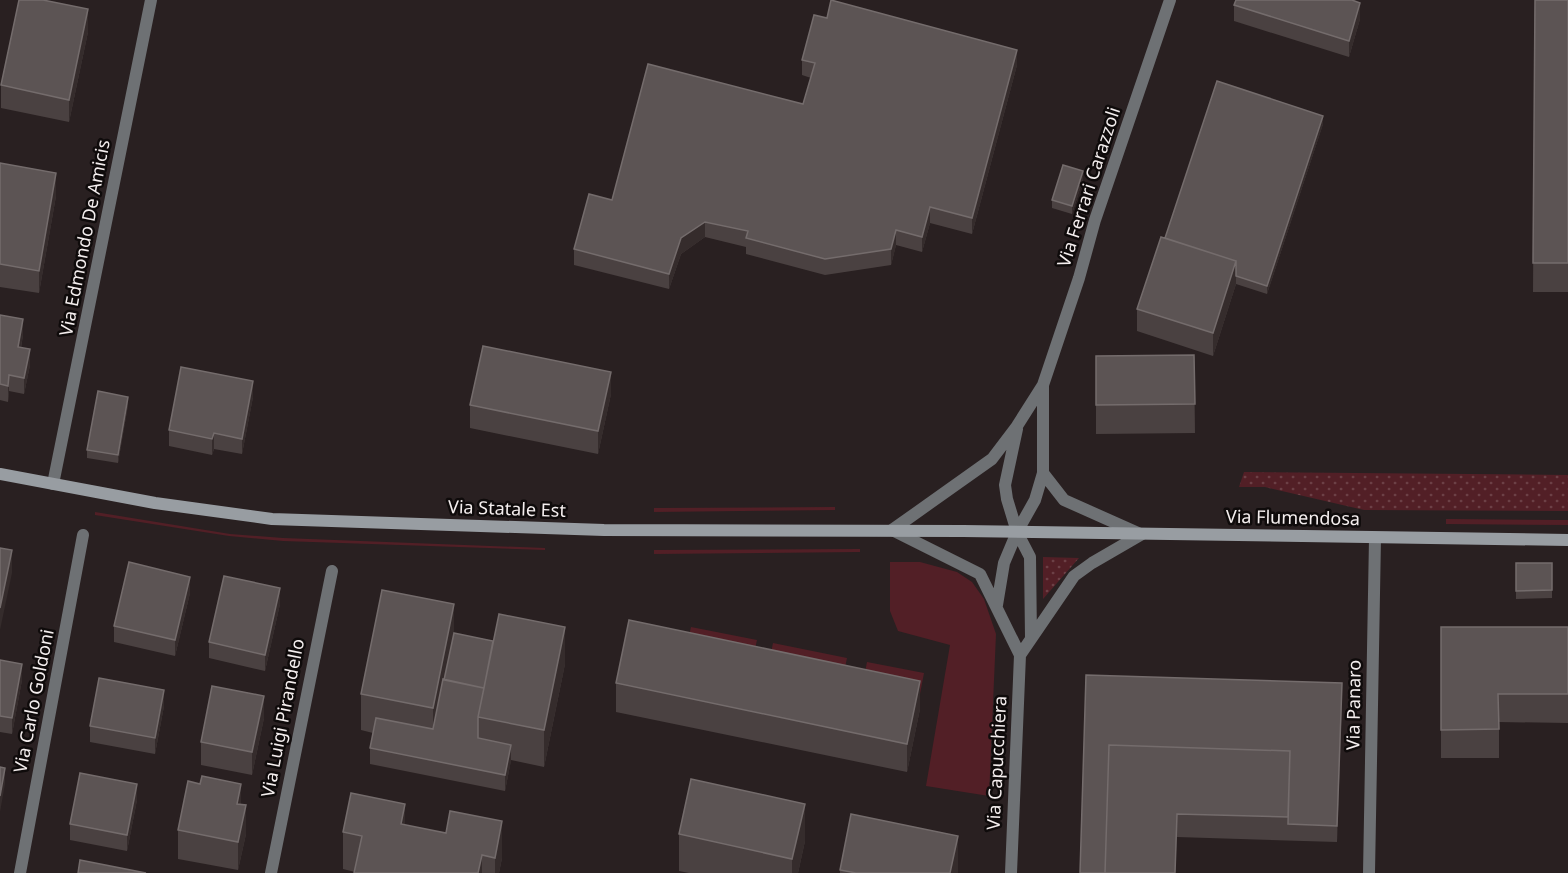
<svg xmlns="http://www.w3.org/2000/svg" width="1568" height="873" font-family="'Noto Sans',sans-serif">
	<defs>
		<pattern id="grass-dots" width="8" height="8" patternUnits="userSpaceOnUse" patternTransform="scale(1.5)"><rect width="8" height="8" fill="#521f26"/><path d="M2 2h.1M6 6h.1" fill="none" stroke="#6c4046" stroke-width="1.8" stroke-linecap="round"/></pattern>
	</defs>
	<rect width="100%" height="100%" fill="#292021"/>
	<path fill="url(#grass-dots)" d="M1244,472L1568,475V511L1364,510L1265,487H1239Z
		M1043,557L1079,558L1043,599Z"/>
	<path fill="#521f26" d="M835,507V510L654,512V508Z
		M95,512L230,534L283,538L545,548V550L283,541L229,536L95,515Z
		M1446,519L1568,520V525L1446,524Z
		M860,549V552L654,554V550Z
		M890,562H920L957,572L972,582L984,599L996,634L989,796L926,786L950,645L898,631L890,611Z
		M691,627L757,640L753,658L687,645Z
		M773,643L847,658L843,677L769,662Z
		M867,662L924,673L920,694L863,682Z"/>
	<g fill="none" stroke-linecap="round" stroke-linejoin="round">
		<path stroke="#6e7174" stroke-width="12" d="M1043,386V473L1064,500L1138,533
			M1017,429L1005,485L1007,499L1017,532L1030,557L1031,638
			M53,484L151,0
			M997,605L1004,563L1017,532L1035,500L1043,473
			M1020,655L1074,576L1092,563L1142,534
			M20,873L83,535
			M271,873L332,571
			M1011,873L1020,655L980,574L892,530L992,459L1017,426L1043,385L1079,278L1095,220L1170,0
			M1369,873L1375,538"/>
		<path stroke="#989da2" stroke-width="12" d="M0,474L155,503L272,519L604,530L963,531L1568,540"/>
	</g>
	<path fill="#4a4141" d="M1535,0H1568V292H1533Z
		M1234,5L1360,19L1349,57L1234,21Z
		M88,32L69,122L1,108V85Z
		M802,60L1017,65L972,234L930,223L922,252L896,245L891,265L825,275L746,254V247L705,237L681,254L669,289L574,265V249L612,200L803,104L811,78L802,75Z
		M1323,124L1267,294L1236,284L1213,356L1137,331V309L1165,238Z
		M0,163L56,196L39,293L0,287Z
		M1083,179L1072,214L1052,208V200Z
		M0,315L23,335L21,348L30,365L24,394L9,391L8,402L0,400Z
		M1194,355L1195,433L1096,434V356Z
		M611,394L598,454L470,428V405Z
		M253,397L242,454L214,449L212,455L169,446V430Z
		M128,405L118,463L87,458V450Z
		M1516,563H1552V598L1516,599Z
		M190,593L175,656L114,642V626Z
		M280,604L265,671L209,658V642Z
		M1441,627H1568V723L1499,722V758H1441Z
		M454,633L493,641L565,664L544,767L511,760L505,791L370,764V748L373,733L361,730V694Z
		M0,660L22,680L12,734L0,732Z
		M616,683L920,709L907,772L616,712Z
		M1342,699L1337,842L1177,837L1080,873Z
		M164,706L155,754L90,742V726Z
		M264,718L252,775L201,765V742Z
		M137,800L127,851L70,840V824Z
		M241,804L246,834L238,870L178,859V830Z
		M405,825L502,858L499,873H354L355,872L343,869V832Z
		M679,834L805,841L798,873H689L679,871Z
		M840,870L958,873H840Z"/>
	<path fill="#352c2c" d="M1360,3V19L1349,57V41Z
		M88,9V32L69,122V100Z
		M1017,50V65L972,234V218Z
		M1323,116V124L1267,294V286Z
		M1083,171V179L1072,214V206Z
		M56,173V196L39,293V271Z
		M930,207V223L922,252V237Z
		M705,222V237L681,254L669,289V274L681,238Z
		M896,230V245L891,265V249Z
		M1236,261V284L1213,356V333Z
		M23,319V335L18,363V347Z
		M30,349V365L24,394V378Z
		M611,372V394L598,454V431Z
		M9,375V391L8,402V386Z
		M253,381V397L242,454V439Z
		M128,397V405L118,463V455Z
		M214,433V449L212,455V439Z
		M12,550V573L0,630V608Z
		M190,577V593L175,656V640Z
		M280,588V604L265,671V655Z
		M454,604V641L433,745V708Z
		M565,627V664L544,767V730Z
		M22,664V680L12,734V718Z
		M920,681V709L907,772V744Z
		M1342,683V699L1337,842V826Z
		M164,690V706L155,754V738Z
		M264,696V718L252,775V752Z
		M511,745V761L505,791V775Z
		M5,768V784L0,812V796Z
		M137,784V800L127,851V835Z
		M241,784V812L237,804Z
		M405,804V841L401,824Z
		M805,804V841L798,873H792V859Z
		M246,805V834L238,870V842Z
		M1177,814V837L1175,873Z
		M502,821V858L499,873H495V858Z
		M958,836V873H950Z
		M482,855V873H478Z"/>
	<path fill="#5c5454" stroke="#746c6c" stroke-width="1.5" d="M19,0H43L88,9L69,100L1,85Z
		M831,0L1017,50L972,218L930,207L922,237L896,230L891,249L825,259L746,238L748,231L705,222L681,238L669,274L574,249L589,194L612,200L648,64L803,104L815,63L802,60L814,15L827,18Z
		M1236,0H1352L1360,3L1349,41L1234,5Z
		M1535,0H1568V263H1533Z
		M1217,81L1323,116L1267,286L1236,276V261L1165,238Z
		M0,163L56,173L39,271L0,264Z
		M1063,165L1083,171L1072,206L1052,200Z
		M1161,237L1236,261L1213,333L1137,309Z
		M0,315L23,319L18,347L30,349L24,378L9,375L8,386L0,384Z
		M483,346L611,372L598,431L470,405Z
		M1194,355L1195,404L1096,405V356Z
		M181,367L253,381L242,439L214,433L212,439L169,430Z
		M98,391L128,397L118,455L87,450Z
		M0,548L12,550L0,608Z
		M129,562L190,577L175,640L114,626Z
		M1516,563H1552V590L1516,591Z
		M224,576L280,588L265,655L209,642Z
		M382,590L454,604L433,708L361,694Z
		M499,614L565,627L544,730L478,717Z
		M629,620L920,681L907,744L616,683Z
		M1441,627H1568V694H1498L1499,729L1441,730Z
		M454,633L493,641L484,688L444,680Z
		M0,660L22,664L12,718L0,716Z
		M1086,675L1342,683L1337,826L1288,824L1290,751L1109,745L1105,873H1080Z
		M99,678L164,690L155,738L90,726Z
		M443,679L484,688L478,717V738L511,745L505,775L370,748L376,718L433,729Z
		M212,686L264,696L252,752L201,742Z
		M1109,745L1290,751L1288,817L1177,814L1175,873H1105Z
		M0,767L5,768L0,796Z
		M80,773L137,784L127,835L70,824Z
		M202,776L241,784L237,804L246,805L238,842L178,830L188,781L200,784Z
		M691,779L805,804L792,859L679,834Z
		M351,793L405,804L401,824L446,833L450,811L502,821L495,858L482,855L478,873H354L362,836L343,832Z
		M851,814L958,836L950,873H856L840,870Z
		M80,860L146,873H78Z"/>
	<g text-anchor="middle" stroke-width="5" stroke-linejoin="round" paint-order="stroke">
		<g font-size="18" fill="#f4eeee" stroke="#0f0b0b">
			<text transform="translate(1089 187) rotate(-72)" y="6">Via Ferrari Carazzoli</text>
			<text transform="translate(85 238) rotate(-79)" y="6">Via Edmondo De Amicis</text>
			<text transform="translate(507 509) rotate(2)" y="6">Via Statale Est</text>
			<text transform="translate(1293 518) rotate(1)" y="6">Via Flumendosa</text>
			<text transform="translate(34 701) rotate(-79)" y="6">Via Carlo Goldoni</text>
			<text transform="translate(1354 705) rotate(-89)" y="6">Via Panaro</text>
			<text transform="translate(283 718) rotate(-79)" y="6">Via Luigi Pirandello</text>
			<text transform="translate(997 763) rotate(-87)" y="6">Via Capucchiera</text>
		</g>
	</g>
</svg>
